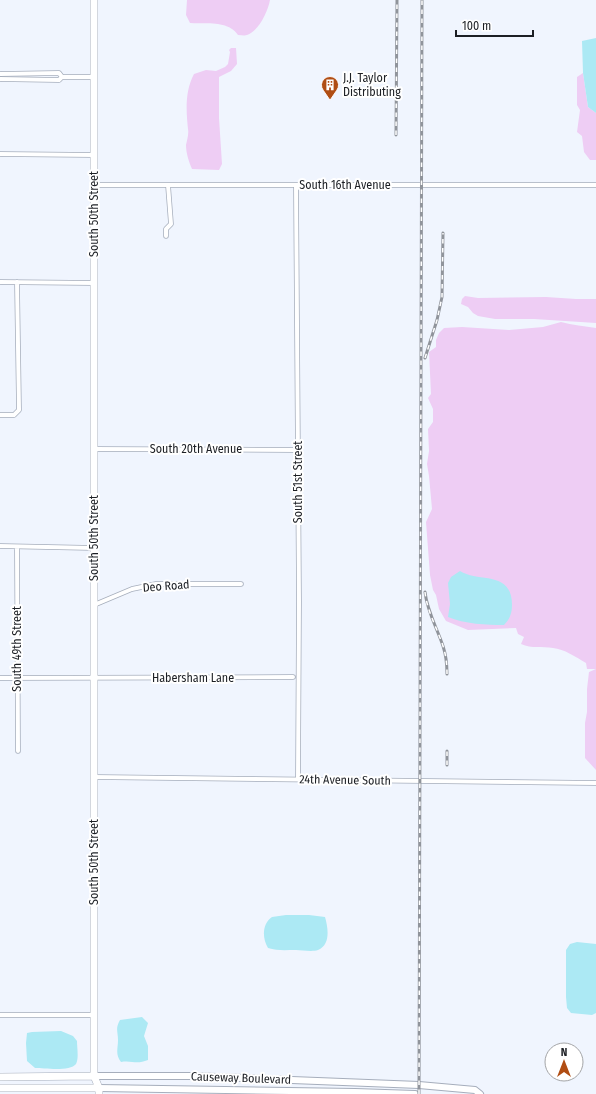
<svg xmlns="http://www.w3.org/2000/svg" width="596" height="1094" font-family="'Fira Sans Condensed',sans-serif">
	<rect width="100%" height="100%" fill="#f0f5fe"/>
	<path fill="#eecdf4" d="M187,0H270C268,11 259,31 247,35C245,36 241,35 238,35C228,20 206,24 190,23L186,15Z
		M231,48H236L237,64L231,71L219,77V118L222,164L219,170L192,169C189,162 186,153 186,145C187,140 189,134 188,129C186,110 185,91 194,74L206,70L216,71L225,67L228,64L230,52L229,50Z
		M583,73L588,107L596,113V160H590L584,152L582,136L577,132L580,110L577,105V77Z
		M465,296L478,298L546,297L576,299H596V323L534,319H495L478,316L473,313L468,307L461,304L462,299Z
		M561,322C572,325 585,326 596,328V669H587L586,663C576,657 564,649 553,648C542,646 532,649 521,644L524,637L518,634L516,628L468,630L446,621L439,609L436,595L433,590L430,575L426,522L432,509L429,476L427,464L429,451L428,429L433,422V409L428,398L431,394L429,352L436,347V340L439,333L444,328L462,327L509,330L543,327Z
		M596,669V770L585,758V723L587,712V689L589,672Z"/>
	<path fill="#ace9f4" d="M596,38V113L588,107L583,73L582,41Z
		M460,571C479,583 512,570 512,605C512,613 510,619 504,625C487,625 464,624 448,617L450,604L448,583L451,577Z
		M286,915H309L325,917C328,927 331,945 318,950C312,952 302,950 296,950C286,950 277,951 268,948C262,938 262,924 272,917Z
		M577,942L596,944V1013L592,1015L571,1013L567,1008L566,997V950L570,944Z
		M142,1017L148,1023L144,1036L148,1046V1060C136,1065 132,1060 121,1062C115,1054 118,1049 118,1040C118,1031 115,1029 120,1020Z
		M61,1031L73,1036L77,1041C77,1048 79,1058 76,1064C70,1072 44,1068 35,1068L27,1061L26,1043L27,1033L32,1032Z"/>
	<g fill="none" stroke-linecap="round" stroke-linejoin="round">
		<defs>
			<path id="street" d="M0,74L59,73L62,77H94
				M0,79L59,80L62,77
				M0,154L94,155
				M94,185H596
				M296,185L299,601L298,779
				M166,236V229L171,224L168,185
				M0,282L94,283
				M0,415H14L19,410L17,282
				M94,449L298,450
				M0,546L94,548
				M17,547L18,751
				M94,605L132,589L156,584H241
				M0,678L293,677
				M94,777L596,783
				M0,1015H94"/>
			<path id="secondary" d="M94,1076H190L419,1085L475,1090L480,1094
				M99,1088L355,1092L415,1094"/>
			<path id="primary" d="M94,0V1076L99,1088V1094
				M0,1077L94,1076
				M0,1088H99"/>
		</defs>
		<use href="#street" stroke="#a6aebc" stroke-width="5.5"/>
		<use href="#secondary" stroke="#a6aebc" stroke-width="8"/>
		<use href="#primary" stroke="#a6aebc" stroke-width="8"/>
		<use href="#street" stroke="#fff" stroke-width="4"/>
		<use href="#secondary" stroke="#fff" stroke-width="6"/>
		<use href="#primary" stroke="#fff" stroke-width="7"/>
		<defs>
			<path id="rail" d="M396,135L397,0
				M425,358L437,320L442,297L443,233
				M425,592C427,611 437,628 443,646C446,655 447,664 447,674
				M447,765V751
				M419,1094L422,0"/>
		</defs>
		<use href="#rail" stroke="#90949b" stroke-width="3"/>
		<use href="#rail" stroke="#fff" stroke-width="1.5" stroke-dasharray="4.5" stroke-linecap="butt"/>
	</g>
	<defs>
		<symbol id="building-pin" viewBox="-11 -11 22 30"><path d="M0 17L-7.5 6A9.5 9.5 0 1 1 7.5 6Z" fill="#b04d13" stroke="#fff"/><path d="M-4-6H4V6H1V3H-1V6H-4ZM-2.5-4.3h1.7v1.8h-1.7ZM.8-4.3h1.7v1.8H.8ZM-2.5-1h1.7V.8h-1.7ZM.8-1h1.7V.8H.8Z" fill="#fff"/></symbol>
	</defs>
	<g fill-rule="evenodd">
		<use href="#building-pin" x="320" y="75" width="20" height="27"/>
	</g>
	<g text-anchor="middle" stroke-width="4" stroke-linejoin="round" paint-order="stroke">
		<g font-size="12" fill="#1c1f24" stroke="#fff" text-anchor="start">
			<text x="343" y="82">J.J. Taylor<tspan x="343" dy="14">Distributing</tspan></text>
		</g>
		<g font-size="12" fill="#1c1f24" stroke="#fff">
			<text x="345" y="189">South 16th Avenue</text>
			<text transform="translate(94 214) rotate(-90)" y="4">South 50th Street</text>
			<text x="196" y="453">South 20th Avenue</text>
			<text transform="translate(298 482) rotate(-90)" y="4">South 51st Street</text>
			<text transform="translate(94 538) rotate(-90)" y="4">South 50th Street</text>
			<text transform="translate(166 586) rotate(-4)" y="4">Deo Road</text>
			<text transform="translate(17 649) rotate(-90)" y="4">South 49th Street</text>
			<text x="193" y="682">Habersham Lane</text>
			<text transform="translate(345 780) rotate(1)" y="4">24th Avenue South</text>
			<text transform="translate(94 862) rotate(-90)" y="4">South 50th Street</text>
			<text transform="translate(241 1078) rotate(2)" y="4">Causeway Boulevard</text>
		</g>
	</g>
	<g transform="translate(564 1062)"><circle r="19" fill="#ffffff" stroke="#a4a5a7"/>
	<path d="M0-3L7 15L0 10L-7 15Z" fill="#b04d13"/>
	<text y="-6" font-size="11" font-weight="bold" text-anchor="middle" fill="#1c1f24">N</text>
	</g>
	<path d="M456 30v6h77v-6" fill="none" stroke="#1c1f24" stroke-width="2"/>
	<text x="462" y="30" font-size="12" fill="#1c1f24" stroke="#ffffff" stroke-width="3" paint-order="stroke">100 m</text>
</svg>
